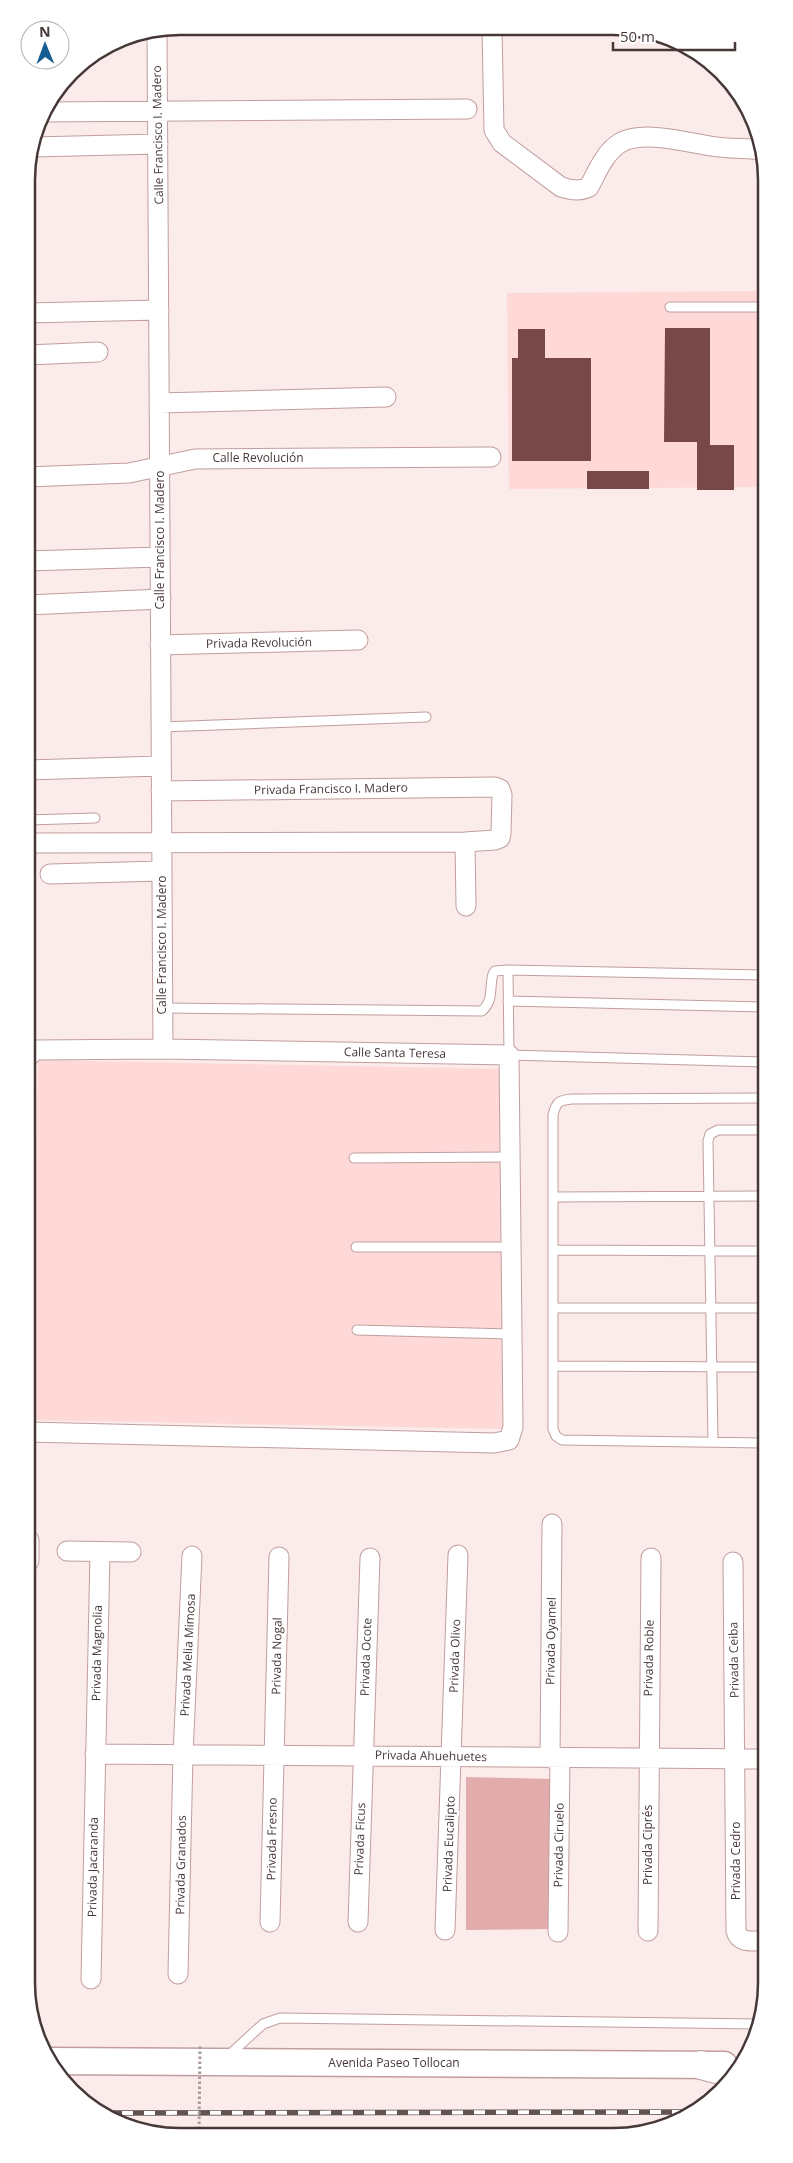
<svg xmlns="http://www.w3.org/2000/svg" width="793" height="2163" font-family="'Open Sans',sans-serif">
	<rect width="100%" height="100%" fill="#fbebeb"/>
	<path fill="#fed9d8" d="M764,291V487L509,489L507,293Z
		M38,1060L509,1069L502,1429L31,1420Z"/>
	<path fill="#e1acab" d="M466,1777L556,1779L551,1929L466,1930Z"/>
	<path fill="#784848" d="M665,328H710V445H734V490H697V442H664Z
		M518,329H545V358H591V461H512V358H518Z
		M587,471H649V489H587Z"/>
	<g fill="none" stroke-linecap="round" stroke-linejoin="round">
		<defs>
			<path id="lane" d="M670,307H764
				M161,727L426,717
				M28,820L95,818
				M765,975L508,970L509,1055L765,1062
				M508,1001L765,1007
				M162,1008L482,1011C494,1000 489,988 493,974L495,971L508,970
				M765,1098L572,1099C559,1100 556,1102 553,1115V1429L556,1436L562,1440L766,1443
				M354,1158L511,1157
				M553,1197L765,1196
				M356,1247H511
				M554,1250L765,1251
				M554,1308H765
				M357,1330L512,1334
				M554,1366L766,1367
				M713,1442L708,1141L710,1134L718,1130H765
				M228,2056L263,2024L280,2018L759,2024"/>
			<path id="street" d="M492,28L494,130L502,143L561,187C570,190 580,192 589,187C597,172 605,152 620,143C642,130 686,142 710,146C727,149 746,148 764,150
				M157,31L163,1049
				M42,112L467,109
				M33,147L158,144
				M27,313L159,310
				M27,355L98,352
				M159,403L386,397
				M27,477L129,473L195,459L491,457
				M27,561L160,557
				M27,605L161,599
				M160,645L358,640
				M27,770L160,766
				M465,842L466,906
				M28,843L465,842L495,840L500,838L501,833L502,795L500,789L495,787L161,791
				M50,874L161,871
				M28,1057L35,1050L163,1049L509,1055L513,1427L509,1440L494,1443L28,1432
				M29,1540V1561
				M67,1551L131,1552
				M733,1562L736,1931C739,1943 751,1941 762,1941
				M95,1754L766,1759
				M550,1758L552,1524
				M270,1922L279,1557
				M358,1922L370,1558
				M445,1930L458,1555
				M648,1931L651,1558
				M558,1932L560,1758
				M178,1974L183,1755L192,1556
				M91,1979L100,1553"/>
			<path id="secondary" d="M48,2061L724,2065"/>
			<path id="highway" d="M701,2065L735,2074"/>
		</defs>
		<use href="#lane" stroke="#c19e9d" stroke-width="11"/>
		<use href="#street" stroke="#c19e9d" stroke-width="21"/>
		<use href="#secondary" stroke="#c19e9d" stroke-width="29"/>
		<use href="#highway" stroke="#c19e9d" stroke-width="30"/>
		<use href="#lane" stroke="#fff" stroke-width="9"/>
		<use href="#street" stroke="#fff" stroke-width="19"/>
		<use href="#secondary" stroke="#fff" stroke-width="26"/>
		<use href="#highway" stroke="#fff" stroke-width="28"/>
		<defs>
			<path id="rail" d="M100,2113L696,2112"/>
		</defs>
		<use href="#rail" stroke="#625353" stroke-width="5.5"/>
		<use href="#rail" stroke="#fff" stroke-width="4" stroke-dasharray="11" stroke-linecap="butt"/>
		<path stroke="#a99999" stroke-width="3" stroke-dasharray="2.5 2.5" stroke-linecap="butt" d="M199,2134L200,2046"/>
	</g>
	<g text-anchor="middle" stroke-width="5" stroke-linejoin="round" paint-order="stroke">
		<g font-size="12" fill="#473838" stroke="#fff">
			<text transform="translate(158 135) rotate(-91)" y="4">Calle Francisco I. Madero</text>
			<text x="258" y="462">Calle Revolución</text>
			<text transform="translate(160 540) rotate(-90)" y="4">Calle Francisco I. Madero</text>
			<text transform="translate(259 643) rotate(-1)" y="4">Privada Revolución</text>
			<text transform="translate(331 789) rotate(-1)" y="4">Privada Francisco I. Madero</text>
			<text transform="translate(162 945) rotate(-90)" y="4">Calle Francisco I. Madero</text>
			<text transform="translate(395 1053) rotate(1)" y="4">Calle Santa Teresa</text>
			<text transform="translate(551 1641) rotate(-89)" y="4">Privada Oyamel</text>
			<text transform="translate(97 1653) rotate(-89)" y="4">Privada Magnolia</text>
			<text transform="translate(188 1655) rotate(-87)" y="4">Privada Melia Mimosa</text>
			<text transform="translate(277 1656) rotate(-89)" y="4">Privada Nogal</text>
			<text transform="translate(455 1656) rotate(-88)" y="4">Privada Olivo</text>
			<text transform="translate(366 1657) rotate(-88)" y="4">Privada Ocote</text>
			<text transform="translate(649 1658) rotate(-89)" y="4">Privada Roble</text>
			<text transform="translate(734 1660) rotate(-91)" y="4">Privada Ceiba</text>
			<text transform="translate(431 1756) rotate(1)" y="4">Privada Ahuehuetes</text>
			<text transform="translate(272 1839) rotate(-89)" y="4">Privada Fresno</text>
			<text transform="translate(360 1839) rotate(-88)" y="4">Privada Ficus</text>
			<text transform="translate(449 1844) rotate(-88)" y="4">Privada Eucalipto</text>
			<text transform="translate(559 1845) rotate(-89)" y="4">Privada Ciruelo</text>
			<text transform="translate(648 1845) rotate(-90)" y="4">Privada Ciprés</text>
			<text transform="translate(736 1861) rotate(-90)" y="4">Privada Cedro</text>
			<text transform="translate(181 1865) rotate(-89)" y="4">Privada Granados</text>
			<text transform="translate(93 1867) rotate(-89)" y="4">Privada Jacaranda</text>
			<text x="394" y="2067">Avenida Paseo Tollocan</text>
		</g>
	</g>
	<path d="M0 0H793V2163H0ZM180 35H613A145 145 0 0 1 758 180V1983A145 145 0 0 1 613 2128H180A145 145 0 0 1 35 1983V180A145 145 0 0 1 180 35Z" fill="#fff" fill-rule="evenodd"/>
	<path fill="none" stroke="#473838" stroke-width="2.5" d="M180 35H613A145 145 0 0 1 758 180V1983A145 145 0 0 1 613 2128H180A145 145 0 0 1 35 1983V180A145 145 0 0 1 180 35Z"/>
	<g transform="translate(45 45) rotate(359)"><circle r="24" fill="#ffffff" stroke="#b5afaf"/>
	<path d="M0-4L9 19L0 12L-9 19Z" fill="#155d91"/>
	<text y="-8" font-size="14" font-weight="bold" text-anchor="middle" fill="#473838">N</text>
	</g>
	<path d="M613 42v8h122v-8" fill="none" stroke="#473838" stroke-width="2.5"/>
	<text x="620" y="42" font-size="15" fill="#473838" stroke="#ffffff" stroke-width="4" paint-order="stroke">50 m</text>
</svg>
